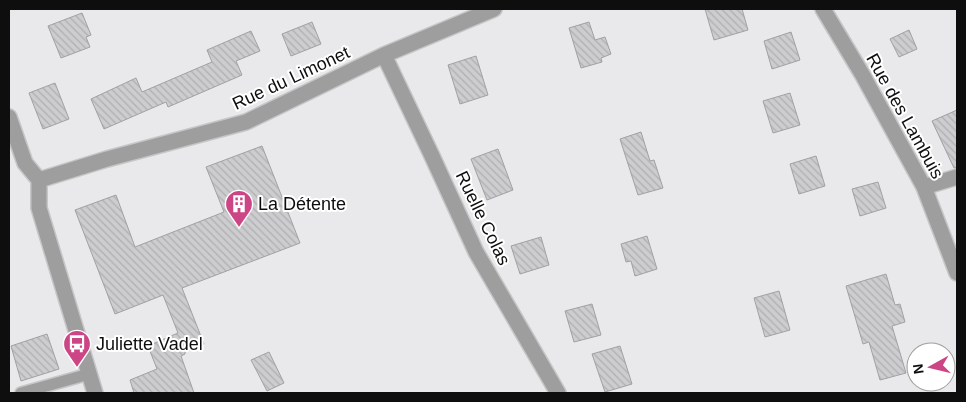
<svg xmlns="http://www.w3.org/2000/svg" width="966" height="402" font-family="Arial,sans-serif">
	<defs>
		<pattern id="building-back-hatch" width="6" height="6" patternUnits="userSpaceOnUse" patternTransform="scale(1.25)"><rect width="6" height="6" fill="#cdcdd0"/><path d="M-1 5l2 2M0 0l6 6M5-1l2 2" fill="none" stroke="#afafb1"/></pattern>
	</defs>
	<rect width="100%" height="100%" fill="#e9e9eb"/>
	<path fill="url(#building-back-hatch)" stroke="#a1a1a3" d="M705,9H742L748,30L714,40Z
		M82,13L91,35L86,37L90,47L61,58L48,26Z
		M312,22L321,44L291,56L282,34Z
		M589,22L595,40L605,37L611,54L601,58L602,62L581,68L569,28Z
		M909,30L917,49L899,57L890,39Z
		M251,31L260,51L236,61L242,75L168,107L166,102L104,129L91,99L136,78L142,92L212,62L207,50Z
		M791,32L800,60L772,69L764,41Z
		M476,56L488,95L460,104L448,65Z
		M55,83L69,119L43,129L29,93Z
		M790,93L800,125L773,133L763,101Z
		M957,110V168H954L932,121Z
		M641,132L650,161L654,160L663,188L638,195L620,139Z
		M262,146L300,243L182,288L204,344L185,352V354L181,356L194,393H134L130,380L157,369L148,346L178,333L163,295L115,314L75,210L116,195L135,247L224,212L206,167Z
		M498,149L513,190L487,200L471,159Z
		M816,156L825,186L799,194L790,164Z
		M878,182L886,208L860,216L852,189Z
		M647,236L657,269L635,276L631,261L626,262L621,244Z
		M541,237L549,265L520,274L511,246Z
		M886,274L895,305L900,304L905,322L892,326L906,373L880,380L869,342L863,344L846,286Z
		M779,291L790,330L765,337L754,298Z
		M592,304L601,335L574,342L565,311Z
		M47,334L59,369L21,381L11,346Z
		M620,346L632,384L605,392L592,354Z
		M269,352L284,383L267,391L251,360Z"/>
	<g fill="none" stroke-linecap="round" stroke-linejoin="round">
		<defs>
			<path id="service" d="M21,393L89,374"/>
			<path id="minor" d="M823,9L862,74L924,187L957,273
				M384,55L432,156L476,252L558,393
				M9,117L25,163L39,180
				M39,180L107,159L246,122L384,55L494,9
				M39,180V208L95,393
				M924,187L957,177"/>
		</defs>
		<use href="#service" stroke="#c6c6c8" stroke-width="14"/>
		<use href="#minor" stroke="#c6c6c8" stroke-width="18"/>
		<use href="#service" stroke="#9f9e9e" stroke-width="11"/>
		<use href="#minor" stroke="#9f9e9e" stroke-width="15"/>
	</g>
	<defs>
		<symbol id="building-pin" viewBox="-11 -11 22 30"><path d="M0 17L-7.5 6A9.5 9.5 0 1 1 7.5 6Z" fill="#cc4686" stroke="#fff"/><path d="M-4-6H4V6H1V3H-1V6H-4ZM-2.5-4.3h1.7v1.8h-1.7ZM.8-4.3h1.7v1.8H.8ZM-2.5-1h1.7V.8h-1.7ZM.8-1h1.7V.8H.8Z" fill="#fff"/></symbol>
		<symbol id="bus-pin" viewBox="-11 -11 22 30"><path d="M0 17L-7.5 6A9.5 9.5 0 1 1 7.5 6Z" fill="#cc4686" stroke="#fff"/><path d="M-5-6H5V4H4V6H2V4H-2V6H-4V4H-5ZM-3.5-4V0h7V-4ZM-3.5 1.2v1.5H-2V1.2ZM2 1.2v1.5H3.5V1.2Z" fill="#fff"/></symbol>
	</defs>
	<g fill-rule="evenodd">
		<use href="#building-pin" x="223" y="188" width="32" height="43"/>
		<use href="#bus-pin" x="61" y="328" width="32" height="43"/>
	</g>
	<g text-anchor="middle" stroke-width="4" stroke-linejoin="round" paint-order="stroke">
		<g font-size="18" fill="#0e0e0f" stroke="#fff">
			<text transform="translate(291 78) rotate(-25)" y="6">Rue du Limonet</text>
			<text transform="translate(905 116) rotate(61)" y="6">Rue des Lambuis</text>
			<text transform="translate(483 218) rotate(64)" y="6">Ruelle Colas</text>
		</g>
		<g font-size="18" fill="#0e0e0f" stroke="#fff" text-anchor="start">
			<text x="258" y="210">La Détente</text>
			<text x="96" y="350">Juliette Vadel</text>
		</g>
	</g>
	<rect width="966" height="402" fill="none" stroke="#0e0e0f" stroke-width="20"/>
	<g transform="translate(931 367) rotate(262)"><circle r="24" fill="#ffffff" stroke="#9f9f9f"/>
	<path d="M0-4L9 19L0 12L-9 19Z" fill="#cc4686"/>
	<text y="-8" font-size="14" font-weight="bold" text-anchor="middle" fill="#0e0e0f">N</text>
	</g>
</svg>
